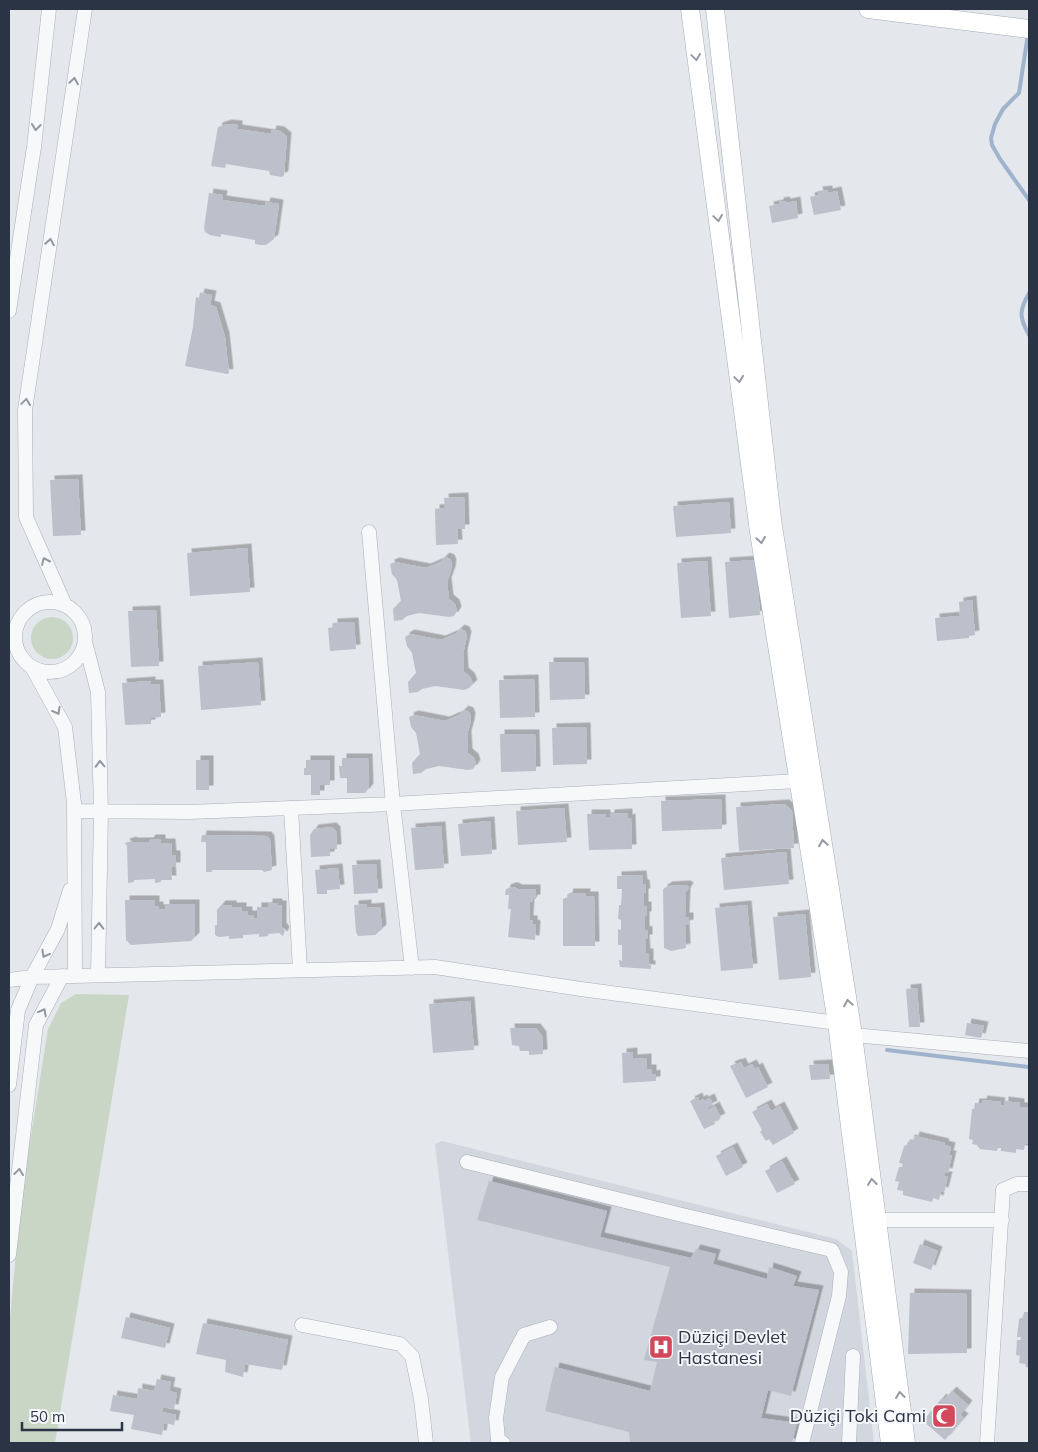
<svg xmlns="http://www.w3.org/2000/svg" width="1038" height="1452" font-family="Mulish,sans-serif">
	<defs>
		<filter id="shadow"><feDropShadow dx="4.5" dy="-4.5" stdDeviation="0" flood-color="#0004"/></filter>
	</defs>
	<rect width="100%" height="100%" fill="#e4e7ec"/>
	<path fill="#d2d6de" d="M442,1141L836,1239L852,1251L874,1443H471L435,1144Z"/>
	<path fill="#c9d6c5" d="M31 638a21 21 0 1 1 42 0a21 21 0 1 1-42 0Z
		M76,994L129,995L55,1443H9V1329L21,1198L48,1029L61,1003Z"/>
	<g fill="none" stroke-linecap="round" stroke-linejoin="round">
		<path stroke="#9fb4cc" stroke-width="4" d="M1028,34L1019,93L1003,109L995,124L991,138L992,145L1000,159L1029,200
			M1029,293C1019,311 1019,317 1029,335
			M887,1050L1029,1067"/>
	</g>
	<path fill="#bbc0ca" filter="url(#shadow)" d="M227,124L238,125V129L271,134L272,130L280,131L287,137L284,175L282,177L270,175L269,171L226,164L225,168L211,166L218,127Z
		M828,190V193L837,191L841,210L814,215L810,197L819,195L818,191Z
		M209,193L223,195L222,200L265,206L266,202L279,204L274,239L266,245H260L255,244V240L221,234V237L210,235L205,232L204,228Z
		M785,201L786,203L796,201L798,218L772,223L769,206L779,204V202Z
		M200,293L212,295L210,305L216,307L225,337L229,373L227,374L185,366L193,327L196,297L199,298Z
		M78,479L81,535L53,536L50,480Z
		M464,497L465,529H457L458,544L436,545L435,509L445,508L444,498Z
		M729,502L731,533L676,537L673,506Z
		M247,548L250,592L190,596L187,553Z
		M445,557L450,559L452,564L451,571L447,582L449,599L455,604L457,611L454,616L449,617L419,613L407,616L402,620L394,621L393,609L401,601L397,580L392,574L390,564L395,562L426,568L440,562Z
		M756,560L760,615L729,618L725,562Z
		M707,561L711,616L681,618L677,563Z
		M972,600L975,635L969,636V638L937,641L935,618L960,616L959,602Z
		M156,610L159,666L131,667L128,611Z
		M354,622L356,649L330,651L328,628L333,627V623Z
		M460,629L465,631L467,636L463,654L464,672L470,677L473,684L469,688L464,690L435,686L422,689L418,692L409,693L408,682L416,673L412,653L407,646L405,637L410,634L441,640L455,634Z
		M258,662L261,705L201,710L198,666Z
		M549,662H584L585,699L550,700Z
		M534,679L535,717L500,718L499,680Z
		M151,681V684H159L161,717L151,718V724L125,725L122,683Z
		M464,710L469,712L471,717L470,724L467,735L468,753L474,758L476,764L473,769L468,770L439,766L426,769L421,773L413,774L412,763L420,754L416,733L411,727L409,717L414,715L445,721L459,715Z
		M586,727L587,764L553,765L552,728Z
		M500,734H535L536,771L501,772Z
		M342,758H368L369,788L365,793H347V778H340L339,766H342Z
		M196,760H209V790H196Z
		M306,760H330V785H320V795H311V775H304V768H306Z
		M721,799L722,829L662,831L661,801Z
		M785,804L792,811L794,848L739,851L736,807Z
		M564,808L567,842L518,845L516,811Z
		M628,813V819L631,818L632,849L589,850L587,814H606V817H610V814Z
		M490,821L492,854L461,856L458,824Z
		M441,826L444,868L415,870L411,828Z
		M332,827L336,831L337,849H330V856L311,857L310,835L314,829Z
		M202,835L267,836L270,840L272,870L264,872L262,870H212V872H206V842H201Z
		M151,839H161V843H171L172,855H176V867H171L172,880H161V882L155,883V879L134,880V882L128,883L127,846L125,843L132,841L133,842H149Z
		M786,852L789,884L724,890L721,858Z
		M376,864L378,893L354,894L352,865Z
		M338,868L340,889L327,890V894H317L315,870Z
		M642,875L643,884H645L646,893H644V906H647V916H645V930L648,931V939H645L646,953H649V965H651V969L620,967L619,960L622,961V945H618V929L621,930V920L618,919L619,905H621L622,889H617V876Z
		M686,885L689,887L686,892L685,917H689V924L685,925L686,948L671,951L664,948L663,889L668,886Z
		M511,887H514L518,889H536V899H533L532,902H530L529,920H533V924L536,925L535,940L508,937L511,909H508L509,895H505L506,889Z
		M569,893H586V896H594L595,946H563V899L568,897Z
		M125,900H155V906H159V909H165V904H195V937L191,941L131,945L126,940Z
		M268,903H278V905H282V927L285,931L283,936L279,933L268,934V936L259,937V934L243,935V938L229,939V936L219,937L215,935V925H217V910L221,905H232V907H242V911H248V915H253L254,919L257,918V907H268Z
		M367,904V908L380,907L382,929L375,935L358,936L356,932L354,905Z
		M747,905L753,968L721,971L715,908Z
		M805,914L811,977L779,980L773,917Z
		M917,988L920,1027H909L906,989Z
		M470,1001L474,1050L433,1053L429,1004Z
		M967,1023L984,1026L981,1038L965,1035Z
		M510,1028H536L542,1036L543,1054L529,1055V1051H520L519,1046L512,1045Z
		M633,1052V1059L647,1058V1069H652V1075L656,1074V1081L623,1083L622,1053Z
		M741,1062L744,1068L752,1064L755,1069L758,1067L768,1087L746,1098L730,1066L737,1063V1064Z
		M828,1064L830,1079L811,1080L809,1065Z
		M698,1097L699,1101L703,1099L704,1101L710,1098L713,1105L707,1108L708,1110L715,1106L721,1118L714,1121L715,1124L704,1129L690,1101Z
		M983,1100L1001,1102L1000,1105L1004,1106V1101L1020,1103V1107H1028L1029,1132L1028,1144H1025L1024,1150L1016,1149V1153L1001,1151V1148H998L997,1151L980,1149L977,1145L972,1144L973,1140L969,1139L972,1109H974L975,1103H982Z
		M767,1104L771,1111L780,1106L794,1133L773,1145L769,1139L766,1141L760,1132L762,1130L752,1112Z
		M915,1136L945,1143L944,1145L951,1147L949,1155H952L948,1173L945,1172L944,1176H948L944,1192L941,1191L939,1200L933,1198L932,1202L903,1195V1191L897,1190L899,1182L895,1181L899,1167H902L903,1164L899,1163L904,1146L909,1144L910,1139L914,1140Z
		M733,1147L743,1167L726,1176L716,1156Z
		M782,1161L795,1184L777,1193L765,1171Z
		M489,1181L607,1211L600,1237L691,1258L696,1249L716,1254L713,1264L767,1279L769,1267L797,1276L793,1286L819,1290L791,1396L768,1390L761,1418L797,1423L792,1443H630L629,1432L545,1411L555,1367L650,1391L657,1362L644,1360L670,1267L477,1220Z
		M920,1244L938,1251L931,1270L913,1263Z
		M910,1293L967,1294V1353L908,1354Z
		M1024,1312H1029V1368L1026,1367L1025,1364L1019,1363L1020,1356L1016,1355L1017,1340H1021V1337H1017L1019,1319L1024,1317Z
		M126,1317L170,1328L165,1348L121,1338Z
		M203,1323L288,1340L282,1370L245,1364L243,1377L225,1372L226,1360L196,1354Z
		M157,1379L171,1382L169,1391L177,1393L174,1409L163,1407L162,1412L176,1415L174,1425L164,1423L162,1435L131,1429L134,1415L110,1411L113,1395L137,1399L138,1388L154,1391Z
		M952,1391L968,1405L960,1415L964,1418L945,1440L923,1421L942,1398L944,1400Z"/>
	<g fill="none" stroke-linecap="round" stroke-linejoin="round">
		<defs>
			<path id="minor" d="M9,311L34,147L49,9
				M369,532L393,804L412,968
				M15 637a35 35 0 1 1 70 0a35 35 0 1 1-70 0Z
				M65,605L26,517L25,410L85,9
				M85,642L98,692L101,811L98,975
				M33,669L65,727L74,803L75,975
				M291,808L300,970
				M74,811L189,812L393,804L798,781
				M9,980L32,977L435,967L581,989L837,1023L853,1035L1029,1051
				M9,1085L18,1010L32,977L58,929L70,890
				M467,1162L682,1215L832,1250L841,1272L839,1296L802,1443
				M877,1220H1002
				M9,1255L36,1025L62,976
				M302,1325L400,1344L412,1356L421,1399L426,1443
				M503,1443L498,1440L496,1418L502,1377L524,1335L550,1327
				M849,1443L853,1356
				M987,1443L1003,1190L1017,1184H1029"/>
			<path id="major" d="M690,9L759,532L837,1023L890,1443
				M715,9L772,520L853,1035L906,1443
				M868,9L1029,29"/>
		</defs>
		<use href="#minor" stroke="#a9aeb7" stroke-width="15"/>
		<use href="#major" stroke="#a3abb8" stroke-width="19"/>
		<use href="#minor" stroke="#f7f8fa" stroke-width="14"/>
		<use href="#major" stroke="#fff" stroke-width="18"/>
	</g>
	<defs><path id="oneway-chevron" d="M-2-3.5L2.5 0L-2 3.5" fill="none" stroke-width="1.6" stroke-linecap="round" stroke-linejoin="round" transform="scale(1.25)"/></defs>
	<g stroke="#959aa2">
		<use href="#oneway-chevron" transform="translate(696 57) rotate(82)"/>
		<use href="#oneway-chevron" transform="translate(718 218) rotate(82)"/>
		<use href="#oneway-chevron" transform="translate(739 379) rotate(82)"/>
		<use href="#oneway-chevron" transform="translate(761 540) rotate(81)"/>
		<use href="#oneway-chevron" transform="translate(823 843) rotate(-99)"/>
		<use href="#oneway-chevron" transform="translate(848 1003) rotate(-99)"/>
		<use href="#oneway-chevron" transform="translate(872 1182) rotate(-97)"/>
		<use href="#oneway-chevron" transform="translate(900 1395) rotate(-97)"/>
	</g>
	<g stroke="#9196a0">
		<use href="#oneway-chevron" transform="translate(74 81) rotate(-81)"/>
		<use href="#oneway-chevron" transform="translate(36 127) rotate(96)"/>
		<use href="#oneway-chevron" transform="translate(50 242) rotate(-81)"/>
		<use href="#oneway-chevron" transform="translate(26 402) rotate(-82)"/>
		<use href="#oneway-chevron" transform="translate(45 561) rotate(-114)"/>
		<use href="#oneway-chevron" transform="translate(57 711) rotate(61)"/>
		<use href="#oneway-chevron" transform="translate(100 764) rotate(-92)"/>
		<use href="#oneway-chevron" transform="translate(99 926) rotate(-89)"/>
		<use href="#oneway-chevron" transform="translate(45 954) rotate(119)"/>
		<use href="#oneway-chevron" transform="translate(43 1012) rotate(-62)"/>
		<use href="#oneway-chevron" transform="translate(19 1172) rotate(-83)"/>
	</g>
	<defs>
		<symbol id="hospital-square" viewBox="-11 -11 22 22"><rect x="-9" y="-9" width="18" height="18" rx="4" fill="#d1495b" stroke="#f4f6f9"/><path d="M-5-5h3v3.5h4V-5h3V5h-3V1.5h-4V5h-3Z" fill="#fff"/></symbol>
		<symbol id="mosque-square" viewBox="-11 -11 22 22"><rect x="-9" y="-9" width="18" height="18" rx="4" fill="#d1495b" stroke="#f4f6f9"/><path d="M3.5-4.9A6 6 0 1 0 3.5 4.9A5 5 0 1 1 3.5-4.9Z" fill="#fff"/></symbol>
	</defs>
	<g fill-rule="evenodd">
		<use href="#hospital-square" x="647" y="1333" width="28" height="28"/>
		<use href="#mosque-square" x="930" y="1402" width="28" height="28"/>
	</g>
	<g text-anchor="middle" stroke-width="4" stroke-linejoin="round" paint-order="stroke">
		<g font-size="18" fill="#2b3445" stroke="#f4f6f9" text-anchor="start">
			<text x="678" y="1343">Düziçi Devlet<tspan x="678" dy="21">Hastanesi</tspan></text>
			<text x="926" y="1422" text-anchor="end">Düziçi Toki Cami</text>
		</g>
	</g>
	<rect width="1038" height="1452" fill="none" stroke="#2b3445" stroke-width="20"/>
	<path d="M22 1422v8h100v-8" fill="none" stroke="#2b3445" stroke-width="2.5"/>
	<text x="30" y="1422" font-size="15" fill="#2b3445" stroke="#f4f6f9" stroke-width="4" paint-order="stroke">50 m</text>
</svg>
